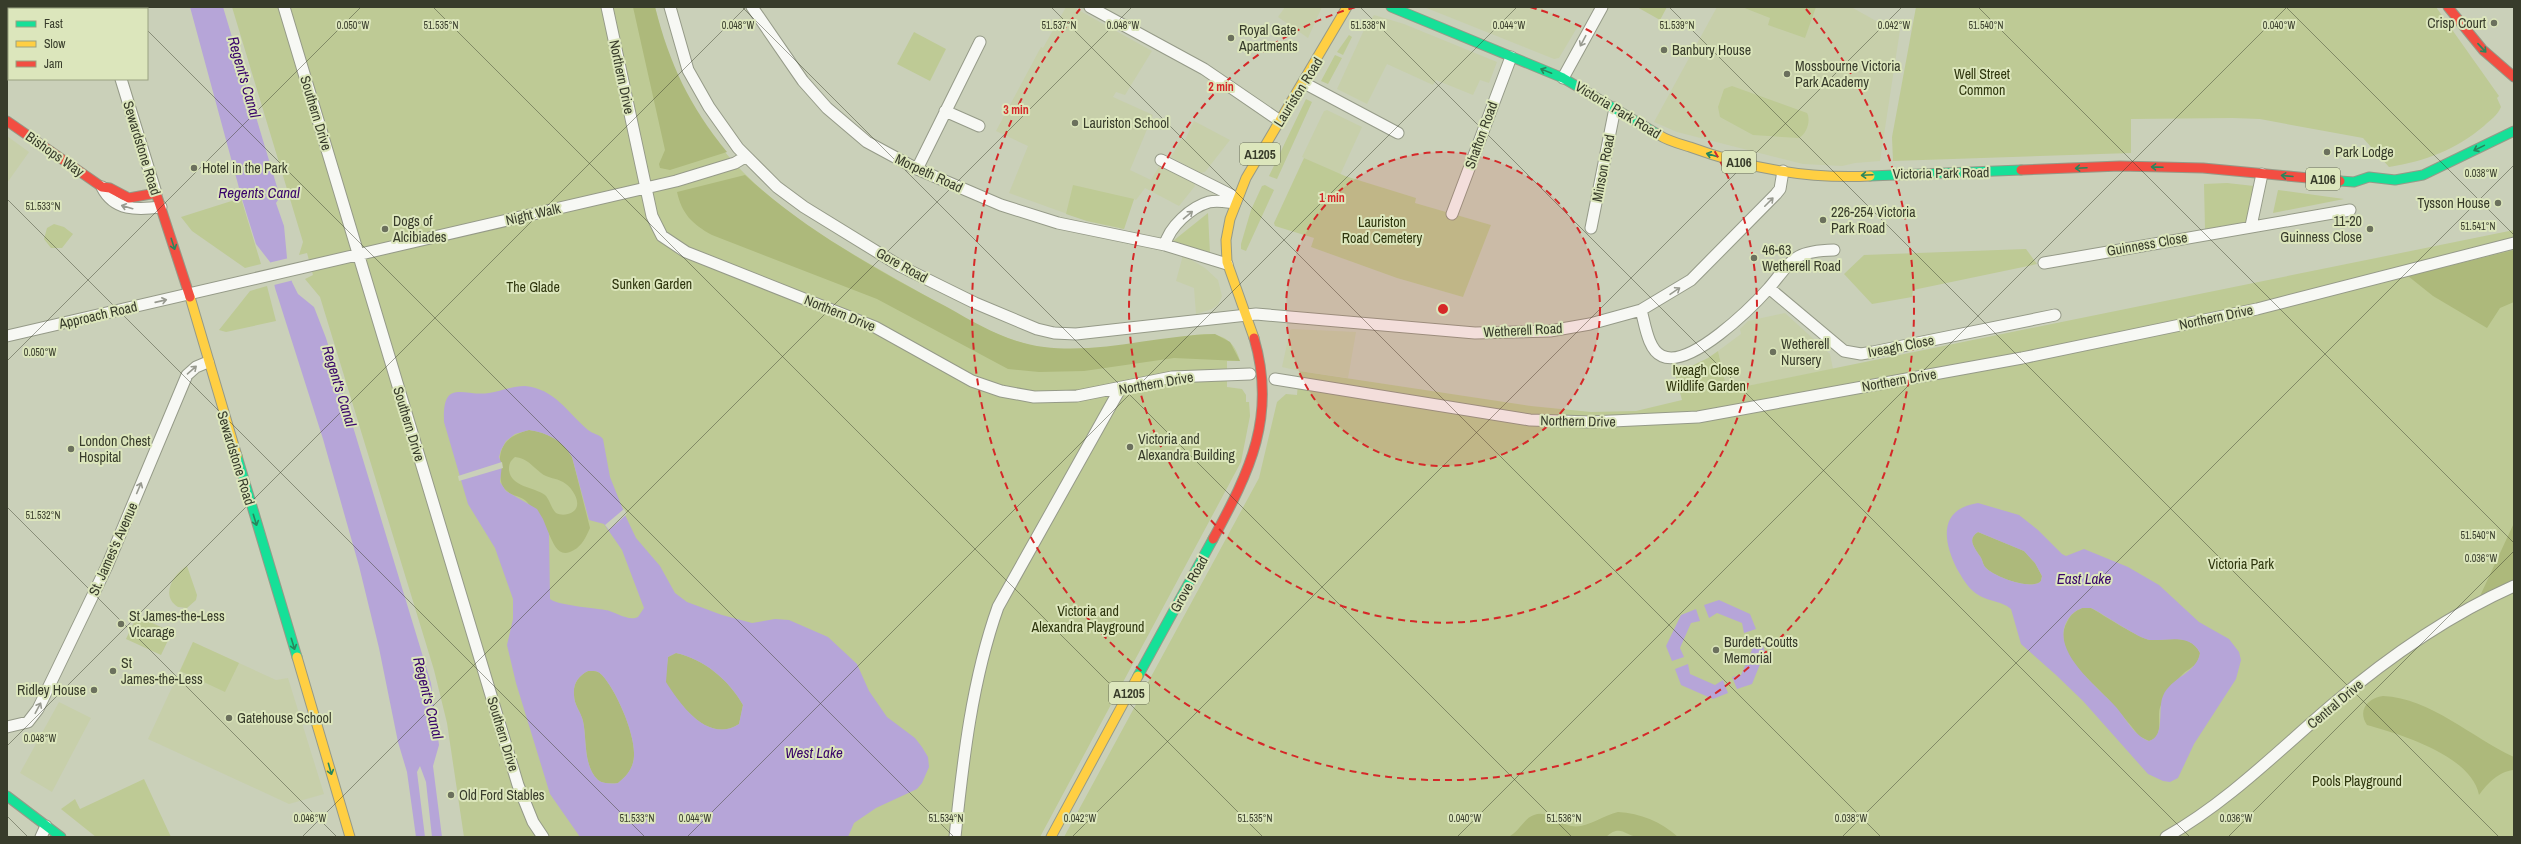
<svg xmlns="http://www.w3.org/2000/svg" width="2521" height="844" font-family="'Archivo Narrow',sans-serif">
	<rect width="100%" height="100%" fill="#cad0b9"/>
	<path fill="#c7cfaa" d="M1066,7H1073L1152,51L1125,95L1116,92L1113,97L1153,115L1130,170L1151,180L1160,165L1194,183L1195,186L1179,206L1145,188L1136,200L1134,199L1124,229L1087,221L1009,193L1028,146L996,131L1041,47L1043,48Z
		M1285,7H1322L1308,38L1278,17Z
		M1424,7H1539L1578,26L1559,58L1554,59Z
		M1717,7H1851L1889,28L1900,30L1880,161L1855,163L1842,166L1803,164L1677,132L1654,122Z
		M1374,15L1404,24L1497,62L1489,83L1480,80L1473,95L1436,80L1433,85L1387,64L1367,104L1337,89L1364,30Z
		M1327,110L1362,127L1340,175L1302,157L1324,111Z
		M1194,121L1230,140L1205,172L1200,173L1171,157L1182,138L1185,140Z
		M7,136L29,152L7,183Z
		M1183,255L1205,268L1218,280L1222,296L1218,305L1212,309L1196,314L1194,288L1176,281Z
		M1785,313L1830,354L1833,369L1727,390L1718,351L1741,334L1740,329L1748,321Z
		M1292,329L1356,332L1348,378L1299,371L1282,367L1290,330Z
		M193,642L276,680L288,678L324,794L289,804L148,739Z
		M59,702L91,718L52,792L20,773Z"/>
	<path fill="#beca95" d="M232,7H655C661,30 666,53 676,74C692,108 717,146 744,173C791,221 854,255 912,288C952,311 995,339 1040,347C1089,355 1156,340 1205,334C1224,334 1235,342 1240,361H1227V387L1242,389L1246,395V402H1249L1250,416L1241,462L1040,837H464L447,723L434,670L320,297L305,279L313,275L307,253L299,255L303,242Z
		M1637,7H1667L1660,20Z
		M1742,7H1816L1805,38L1768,25L1770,18Z
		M1916,7H2436L2499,96L2497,98L2501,107C2497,116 2490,120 2484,126C2455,150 2426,161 2389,167L2363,138L2297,126L2260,119L2233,118L2131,119V153L1893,161L1892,137Z
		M914,32L946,49L930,81L897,64Z
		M1349,35L1352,37L1343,55L1337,52Z
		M1335,55L1342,58L1328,84L1321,81Z
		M1732,86L1807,113C1811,120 1807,134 1799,138L1753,135L1720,117L1718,107L1724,89Z
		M1306,99L1312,102L1277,179L1269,176Z
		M1304,158L1345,176L1416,198L1415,203L1491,225L1463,297L1397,278L1311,247L1314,238L1275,226L1274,223Z
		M2227,183L2254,186L2247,222L2205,229L2204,184Z
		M1073,185L1134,199L1124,229L1087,221L1066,214Z
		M1265,185L1274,190L1246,251L1241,249V244L1251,210L1262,186Z
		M2278,190L2344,199L2273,213Z
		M241,198L261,264L245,268L192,231L181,217Z
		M1208,213L1210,254L1173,241Z
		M54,224L64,227L73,234L62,248H51L44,239L47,228Z
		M2514,230V837H1064L1259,478L1277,402L1286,394L1297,395L1299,371L1531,406L1591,412L1636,411L1682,400L1675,374L1708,358L1718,351L1727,390Z
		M2026,249L2037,264L1913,290L1912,297L1872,304L1844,274L1864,255Z
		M267,286L276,321L226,332L219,330L250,291Z
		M187,566L197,595L196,600L187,608L178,607C160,596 173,574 187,566Z
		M137,616L172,632L161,655L126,639Z
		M193,642L239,663L225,692L180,671Z
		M144,779L171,837H96L61,809L75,799L80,809Z"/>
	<path fill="#adb97b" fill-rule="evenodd" d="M633,7H655C670,65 689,105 727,152L670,170L660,168L659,164L665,150Z
		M745,175C803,229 877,270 947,307C977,324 1008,343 1044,347C1101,354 1158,335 1215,334L1230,342L1240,361L1174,358L1084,371L1039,372L1008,369L877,299L712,235C692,224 682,214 677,192Z
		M2514,250V302L2500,308L2487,328L2433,296L2408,276Z
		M529,430C548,433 562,440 572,457L590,528C587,535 582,546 574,550C559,559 554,545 549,534C544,524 534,509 526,501C521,496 512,496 507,491C500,486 501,479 500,472C498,447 504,437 529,430ZM515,457C527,458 532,466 541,473C547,478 556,478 563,482C574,488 586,509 568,514C564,515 560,515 556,513C551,508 550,500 545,495C534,487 511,487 509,470C509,464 510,461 515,457Z
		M2514,523V580L2480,596Z
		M1978,532L2024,551L2035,563L2042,576L2041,581C2032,591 1995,577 1986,568C1982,564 1983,559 1979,555C1974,547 1967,539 1978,532Z
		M2082,608H2091C2102,614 2140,639 2150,640C2168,641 2190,632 2200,653C2198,666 2192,666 2183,674C2175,681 2167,695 2161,705C2155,716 2166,736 2149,741L2139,736C2129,723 2118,710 2107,698C2090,680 2051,650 2067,622C2071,614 2075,611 2082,608Z
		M676,653C704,659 729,680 743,705L739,724C709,744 681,706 665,682L668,657Z
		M588,671C593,671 598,670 602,675C616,690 635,733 634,755C634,767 627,776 618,783C612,784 603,784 598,780C583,766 587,739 583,721C581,712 574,705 574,695C573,684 578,676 588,671Z
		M2383,696C2431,698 2472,738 2514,757V770C2499,771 2487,784 2479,795C2472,756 2400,734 2367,725C2357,710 2368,698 2383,696Z
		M1618,812C1640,813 1662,822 1678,837C1666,837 1650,839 1637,837C1625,835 1620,824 1606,837H1508C1519,832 1524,818 1534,815C1548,810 1557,823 1571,826C1587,829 1603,815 1618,812Z"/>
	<path fill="#b6a5d8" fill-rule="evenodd" d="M190,7H223L280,197L276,203L284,226L287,258L292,282L298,294L314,307L326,338L431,683L439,745L433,766L442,837H432L426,782L420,766L417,772L425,837H416L407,772L398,742L379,648L359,566L323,439L275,288L270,262L256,244L242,199Z
		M525,386C555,389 567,412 588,430C593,434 599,434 603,439L610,477L626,517L636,538L660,566L675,593L687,602L722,615L752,623L775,619L789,620L828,637L857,664L869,691L887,717L915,738L922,747L928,757L929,767L922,783L917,789L876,808L854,823L848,837H580L550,794L516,683L507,645L513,619V599L495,548L468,504L444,422C442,377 464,397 489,393C501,391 512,386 525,386ZM529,430C548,433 562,440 572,457L589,520L604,524L622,550L644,608L638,617C628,622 615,611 605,610C594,608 556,605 550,599L549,534L543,519L537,509L506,491L500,482L502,465L499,457L501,450L506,441L515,434ZM676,653C704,659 729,680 743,705L739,724C709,744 681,706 666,682L668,657ZM588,671C593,671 598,670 602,675C616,690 635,733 634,755C634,767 627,776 618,783C612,784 603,784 598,780C583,766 587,739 583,721C581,712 574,705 574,695C573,684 578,676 588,671Z
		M1978,503L2019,515L2038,530L2062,554L2066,556L2084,549L2128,567L2159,585L2199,622L2229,639L2239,652L2241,660L2236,679L2194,744L2178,778L2170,782L2163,781L2148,774L2083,701L2056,675L2021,644L2011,609C2001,600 1985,602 1973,591C1966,585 1962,577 1957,569C1943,541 1938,509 1978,503ZM1978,532L2024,551L2035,563L2042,576L2041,581C2032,591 1995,577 1986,568C1982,564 1983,559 1979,555C1974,547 1967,539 1978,532ZM2082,608H2091C2104,614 2139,639 2150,640C2168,641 2190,633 2200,653C2197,673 2171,677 2163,696C2157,709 2166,736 2149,741C2134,736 2126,718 2115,706C2098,687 2050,651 2067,621C2071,614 2075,611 2082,608Z
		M1719,600L1750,614L1756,629L1744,633L1742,623L1717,613L1709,618L1704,605Z
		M1696,609L1700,621L1691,623L1680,648L1684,657L1672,661L1666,646L1681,615Z
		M1760,637L1765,652L1752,684L1737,689L1732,677L1741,675L1752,650L1747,641Z
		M1688,664L1690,674L1715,685L1723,680L1728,693L1713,699L1681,685L1675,669Z"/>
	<path fill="#cad0b9" d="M289,258L294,280L274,285L268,263Z
		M502,462L503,468L459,481L458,476Z
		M624,509L627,514L609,530L605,525Z"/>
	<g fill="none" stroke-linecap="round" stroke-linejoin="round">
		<defs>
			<path id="street" d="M99,7L100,9
				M284,7L518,785L533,822L543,837
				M607,7L652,216L662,236L686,252L875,327L972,381L1001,391L1034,397L1077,396L1172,377L1250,374
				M670,7L688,70L709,107L738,148L777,187L804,207L900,266L975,303L1037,329L1054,333L1076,334L1256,314L1475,333L1550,331L1590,324L1641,310L1691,280L1776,194L1780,189L1783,171
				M752,7L803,81L827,108L867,142L917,169L1001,205L1058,223L1165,245L1227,264
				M1090,7L1204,69L1280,121
				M1563,78L1602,7
				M121,79L156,193
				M1304,83L1398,133
				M945,111L979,126
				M1161,160L1237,198
				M917,169L980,42
				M102,187C114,211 137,210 161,207
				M1452,214L1511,57
				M2251,226L2262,174
				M1591,228L1615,108
				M1165,245C1169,227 1191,207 1209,202C1218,200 1226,202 1235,203
				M2044,263L2350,210
				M1769,288C1793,259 1794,251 1834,250
				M1641,310C1645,324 1648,350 1662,356C1690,369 1752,307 1769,288L1844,351L1861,354L1873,352L2055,315
				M7,336L676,181L735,163L745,157
				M1275,379L1530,420L1591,422L1698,417L2022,358L2257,309L2514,243
				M7,727L28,722L38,709L107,566L187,375L196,367L208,362
				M41,837L46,826
				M955,837C963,760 972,680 998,607L1120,389
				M2166,837C2228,802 2278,751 2332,705C2386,659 2449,615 2514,586"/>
			<path id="fast" d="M1391,7L1563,78L1659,135
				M1870,176L2021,170
				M2340,181L2354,182L2369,177L2395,180L2423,175L2514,131
				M237,456L297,657
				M1138,676L1213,539
				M7,796L61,837"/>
			<path id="slow" d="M1659,135C1668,141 1680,144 1690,147C1747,168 1809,179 1870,176
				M190,297L237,456
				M1254,338L1227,262L1226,240L1230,219L1246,178L1347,7
				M297,657L350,837
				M1051,837L1138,676"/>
			<path id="jam" d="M2448,7L2483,50L2514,77
				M7,121L102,187L110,188L129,198L156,193L190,297
				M2021,170L2120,166L2203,168L2340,181
				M1213,539C1250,471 1277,416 1254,338"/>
		</defs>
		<use href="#street" stroke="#959a88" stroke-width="13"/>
		<use href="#fast" stroke="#959a88" stroke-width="11"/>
		<use href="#slow" stroke="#959a88" stroke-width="11"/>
		<use href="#jam" stroke="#959a88" stroke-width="11"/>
		<use href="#street" stroke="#f7f8f4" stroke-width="11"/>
		<use href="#fast" stroke="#16e098" stroke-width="9"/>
		<use href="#slow" stroke="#ffcf43" stroke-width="9"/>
		<use href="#jam" stroke="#f24e42" stroke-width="9"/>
	</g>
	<defs><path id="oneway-shaft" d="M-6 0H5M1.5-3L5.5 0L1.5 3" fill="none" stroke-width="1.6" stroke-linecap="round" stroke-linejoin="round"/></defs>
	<g stroke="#989a90">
		<use href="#oneway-shaft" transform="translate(1583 41) rotate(118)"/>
		<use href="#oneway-shaft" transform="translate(1769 202) rotate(-45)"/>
		<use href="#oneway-shaft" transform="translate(127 207) rotate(-164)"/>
		<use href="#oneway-shaft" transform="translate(1188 215) rotate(-40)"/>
		<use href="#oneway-shaft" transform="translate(1675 291) rotate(-34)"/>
		<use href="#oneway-shaft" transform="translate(161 301) rotate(-13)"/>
		<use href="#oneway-shaft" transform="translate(192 370) rotate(-41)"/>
		<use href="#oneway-shaft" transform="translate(139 488) rotate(-67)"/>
		<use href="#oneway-shaft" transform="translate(38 708) rotate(-62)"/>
	</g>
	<g stroke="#29865c">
		<use href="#oneway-shaft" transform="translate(2482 48) rotate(47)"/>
		<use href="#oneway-shaft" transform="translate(1546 71) rotate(-158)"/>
		<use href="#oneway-shaft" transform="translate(2479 148) rotate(154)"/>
		<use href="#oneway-shaft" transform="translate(1712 155) rotate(-164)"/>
		<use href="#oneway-shaft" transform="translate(2157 167) rotate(-178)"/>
		<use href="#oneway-shaft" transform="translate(2081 168) rotate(177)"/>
		<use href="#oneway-shaft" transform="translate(1867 175) rotate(177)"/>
		<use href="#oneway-shaft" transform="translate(2287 176) rotate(-175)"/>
		<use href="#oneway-shaft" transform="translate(173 244) rotate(72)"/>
		<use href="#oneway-shaft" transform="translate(255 520) rotate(73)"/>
		<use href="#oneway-shaft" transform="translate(293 644) rotate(73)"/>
		<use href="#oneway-shaft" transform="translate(330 769) rotate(74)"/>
	</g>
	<path fill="none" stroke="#383c2b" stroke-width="1" stroke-opacity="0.45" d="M124,7L126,9M433,7L1263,837M742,7L1572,837M1051,7L1881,837M1360,7L2190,837M1669,7L2499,837M1978,7L2514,543M2286,7L2514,235M147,30L954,837M7,199L645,837M7,361L361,7M7,507L337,837M7,746L746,7M7,816L28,837M302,837L1132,7M687,837L1517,7M1072,837L1902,7M1457,837L2287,7M1842,837L2514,165M2228,837L2514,551"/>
	<circle cx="1443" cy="309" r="157" fill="#d62828" fill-opacity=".12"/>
	<g fill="none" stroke="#d62828" stroke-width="2" stroke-dasharray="7 5">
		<circle cx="1443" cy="309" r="157"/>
		<path d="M1530 7A314 314 0 1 1 1356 7"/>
		<path d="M1806 9A471 471 0 1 1 1080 9"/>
	</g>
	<g fill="#6b705d" stroke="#dce6bc" stroke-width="1.5">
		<circle cx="2494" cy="23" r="4"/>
		<circle cx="1231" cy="38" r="4"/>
		<circle cx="1664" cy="50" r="4"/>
		<circle cx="1787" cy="74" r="4"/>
		<circle cx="1075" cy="123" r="4"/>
		<circle cx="2327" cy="152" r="4"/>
		<circle cx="194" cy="168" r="4"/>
		<circle cx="2498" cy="203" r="4"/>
		<circle cx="1823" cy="220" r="4"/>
		<circle cx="385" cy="229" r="4"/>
		<circle cx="2370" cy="229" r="4"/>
		<circle cx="1754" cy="258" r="4"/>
		<circle cx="1773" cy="352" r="4"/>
		<circle cx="1130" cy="447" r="4"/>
		<circle cx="71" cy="449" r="4"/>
		<circle cx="121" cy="624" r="4"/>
		<circle cx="1716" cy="650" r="4"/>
		<circle cx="113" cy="671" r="4"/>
		<circle cx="94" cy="690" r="4"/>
		<circle cx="229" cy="718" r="4"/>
		<circle cx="451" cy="795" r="4"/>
	</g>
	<g text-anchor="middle" stroke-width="4" stroke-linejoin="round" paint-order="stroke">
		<g fill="#dce6bc" stroke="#696f56" stroke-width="1">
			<rect x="1240" y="143" width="40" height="22" rx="3"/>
			<rect x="1722" y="151" width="34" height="22" rx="3"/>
			<rect x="2306" y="168" width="34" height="22" rx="3"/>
			<rect x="1109" y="682" width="40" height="22" rx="3"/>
		</g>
		<g font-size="13" font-weight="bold" fill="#383c2b">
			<text x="1260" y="159">A1205</text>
			<text x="1739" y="167">A106</text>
			<text x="2323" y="184">A106</text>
			<text x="1129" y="698">A1205</text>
		</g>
		<g font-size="14" fill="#383c2b" stroke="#dce6bc" text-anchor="start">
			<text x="2486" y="28" text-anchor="end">Crisp Court</text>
			<text x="1239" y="35">Royal Gate<tspan x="1239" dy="16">Apartments</tspan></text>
			<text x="1672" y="55">Banbury House</text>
			<text x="1795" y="71">Mossbourne Victoria<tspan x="1795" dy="16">Park Academy</tspan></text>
			<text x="1083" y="128">Lauriston School</text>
			<text x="2335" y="157">Park Lodge</text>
			<text x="202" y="173">Hotel in the Park</text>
			<text x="2490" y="208" text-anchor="end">Tysson House</text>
			<text x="1831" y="217">226-254 Victoria<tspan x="1831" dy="16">Park Road</tspan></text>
			<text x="393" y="226">Dogs of<tspan x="393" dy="16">Alcibiades</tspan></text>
			<text x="2362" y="226" text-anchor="end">11-20<tspan x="2362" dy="16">Guinness Close</tspan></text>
			<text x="1762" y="255">46-63<tspan x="1762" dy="16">Wetherell Road</tspan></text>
			<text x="1781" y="349">Wetherell<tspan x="1781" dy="16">Nursery</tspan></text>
			<text x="1138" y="444">Victoria and<tspan x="1138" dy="16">Alexandra Building</tspan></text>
			<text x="79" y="446">London Chest<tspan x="79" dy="16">Hospital</tspan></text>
			<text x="129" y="621">St James-the-Less<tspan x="129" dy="16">Vicarage</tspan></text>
			<text x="1724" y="647">Burdett-Coutts<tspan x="1724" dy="16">Memorial</tspan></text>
			<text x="121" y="668">St<tspan x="121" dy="16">James-the-Less</tspan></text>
			<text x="86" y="695" text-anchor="end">Ridley House</text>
			<text x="237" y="723">Gatehouse School</text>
			<text x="459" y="800">Old Ford Stables</text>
		</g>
		<g font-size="14" fill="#2e350d" stroke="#dce6bc">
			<text x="1982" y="79">Well Street<tspan x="1982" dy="16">Common</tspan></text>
			<text x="1382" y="227">Lauriston<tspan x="1382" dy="16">Road Cemetery</tspan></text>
			<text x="652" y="289">Sunken Garden</text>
			<text x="533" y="292">The Glade</text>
			<text x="1706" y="375">Iveagh Close<tspan x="1706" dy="16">Wildlife Garden</tspan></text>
			<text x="2241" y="569">Victoria Park</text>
			<text x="1088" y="616">Victoria and<tspan x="1088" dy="16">Alexandra Playground</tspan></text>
			<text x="2357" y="786">Pools Playground</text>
		</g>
		<g font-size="14" fill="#383c2b" stroke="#dce6bc">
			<text transform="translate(622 77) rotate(78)" y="5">Northern Drive</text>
			<text transform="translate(1298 92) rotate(-58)" y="5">Lauriston Road</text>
			<text transform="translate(1618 110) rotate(31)" y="5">Victoria Park Road</text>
			<text transform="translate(316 113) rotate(73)" y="5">Southern Drive</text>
			<text transform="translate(1481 135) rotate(-70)" y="5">Shafton Road</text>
			<text transform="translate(142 148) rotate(73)" y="5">Sewardstone Road</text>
			<text transform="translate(55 154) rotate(35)" y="5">Bishops Way</text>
			<text transform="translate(1603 168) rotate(-79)" y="5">Minson Road</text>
			<text transform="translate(929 173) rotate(25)" y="5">Morpeth Road</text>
			<text transform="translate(1941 173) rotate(-1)" y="5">Victoria Park Road</text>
			<text transform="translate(533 214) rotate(-13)" y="5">Night Walk</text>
			<text transform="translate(2147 244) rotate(-10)" y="5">Guinness Close</text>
			<text transform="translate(902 265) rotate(29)" y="5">Gore Road</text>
			<text transform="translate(840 313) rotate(22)" y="5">Northern Drive</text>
			<text transform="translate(98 315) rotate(-13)" y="5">Approach Road</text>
			<text transform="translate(2216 317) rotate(-12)" y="5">Northern Drive</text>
			<text transform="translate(1523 330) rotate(-3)" y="5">Wetherell Road</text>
			<text transform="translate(1901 346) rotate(-11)" y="5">Iveagh Close</text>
			<text transform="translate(1899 380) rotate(-10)" y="5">Northern Drive</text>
			<text transform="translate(1156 383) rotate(-10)" y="5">Northern Drive</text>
			<text transform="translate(1578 421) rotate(1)" y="5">Northern Drive</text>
			<text transform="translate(409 424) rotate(73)" y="5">Southern Drive</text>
			<text transform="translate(236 458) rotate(73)" y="5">Sewardstone Road</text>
			<text transform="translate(113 549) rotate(-66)" y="5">St. James's Avenue</text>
			<text transform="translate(1189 584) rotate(-61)" y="5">Grove Road</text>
			<text transform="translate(2335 704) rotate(-40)" y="5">Central Drive</text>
			<text transform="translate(503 734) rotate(73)" y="5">Southern Drive</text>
		</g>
		<g font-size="15" font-style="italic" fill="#38046a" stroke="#dce6bc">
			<text transform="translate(244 77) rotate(74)" y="5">Regent's Canal</text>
			<text x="259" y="198">Regents Canal</text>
			<text transform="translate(339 386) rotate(73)" y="5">Regent's Canal</text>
			<text x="2084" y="584">East Lake</text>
			<text transform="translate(428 698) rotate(76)" y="5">Regent's Canal</text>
			<text x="814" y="758">West Lake</text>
		</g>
	</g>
	<g font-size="10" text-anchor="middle" fill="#383c2b" stroke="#dce6bc" stroke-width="4" stroke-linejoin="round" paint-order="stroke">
		<text x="353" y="29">0.050°W</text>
		<text x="441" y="29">51.535°N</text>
		<text x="738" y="29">0.048°W</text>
		<text x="1059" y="29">51.537°N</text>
		<text x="1123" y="29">0.046°W</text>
		<text x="1368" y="29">51.538°N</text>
		<text x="1509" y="29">0.044°W</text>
		<text x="1677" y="29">51.539°N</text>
		<text x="1894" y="29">0.042°W</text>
		<text x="1986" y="29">51.540°N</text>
		<text x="2279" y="29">0.040°W</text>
		<text x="2481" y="177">0.038°W</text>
		<text x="43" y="210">51.533°N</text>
		<text x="2478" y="230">51.541°N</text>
		<text x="40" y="356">0.050°W</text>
		<text x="43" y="519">51.532°N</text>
		<text x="2478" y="539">51.540°N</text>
		<text x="2481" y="562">0.036°W</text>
		<text x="40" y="742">0.048°W</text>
		<text x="310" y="822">0.046°W</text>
		<text x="695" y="822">0.044°W</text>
		<text x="946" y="822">51.534°N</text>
		<text x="1080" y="822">0.042°W</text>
		<text x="1465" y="822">0.040°W</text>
		<text x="1851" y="822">0.038°W</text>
		<text x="2236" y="822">0.036°W</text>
		<text x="637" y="822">51.533°N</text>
		<text x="1255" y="822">51.535°N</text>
		<text x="1564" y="822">51.536°N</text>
	</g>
	<circle cx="1443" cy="309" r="6" fill="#d62828" stroke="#dce6bc" stroke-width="2"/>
	<g font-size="12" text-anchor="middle" font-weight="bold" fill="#d62828" stroke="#dce6bc" stroke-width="4" stroke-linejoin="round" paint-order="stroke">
		<text x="1221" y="91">2 min</text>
		<text x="1016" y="114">3 min</text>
		<text x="1332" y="202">1 min</text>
	</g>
	<rect width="2521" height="844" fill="none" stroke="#383c2b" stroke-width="16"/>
	<rect x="8" y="8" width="140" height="72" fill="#dce6bc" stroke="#9aa282"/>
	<rect x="16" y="21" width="20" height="6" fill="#16e098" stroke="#9aa282"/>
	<text x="44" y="28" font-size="12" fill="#383c2b">Fast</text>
	<rect x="16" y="41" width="20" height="6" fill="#ffcf43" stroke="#9aa282"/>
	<text x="44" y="48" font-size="12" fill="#383c2b">Slow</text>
	<rect x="16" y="61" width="20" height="6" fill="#f24e42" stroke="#9aa282"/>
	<text x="44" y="68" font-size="12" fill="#383c2b">Jam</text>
</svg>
